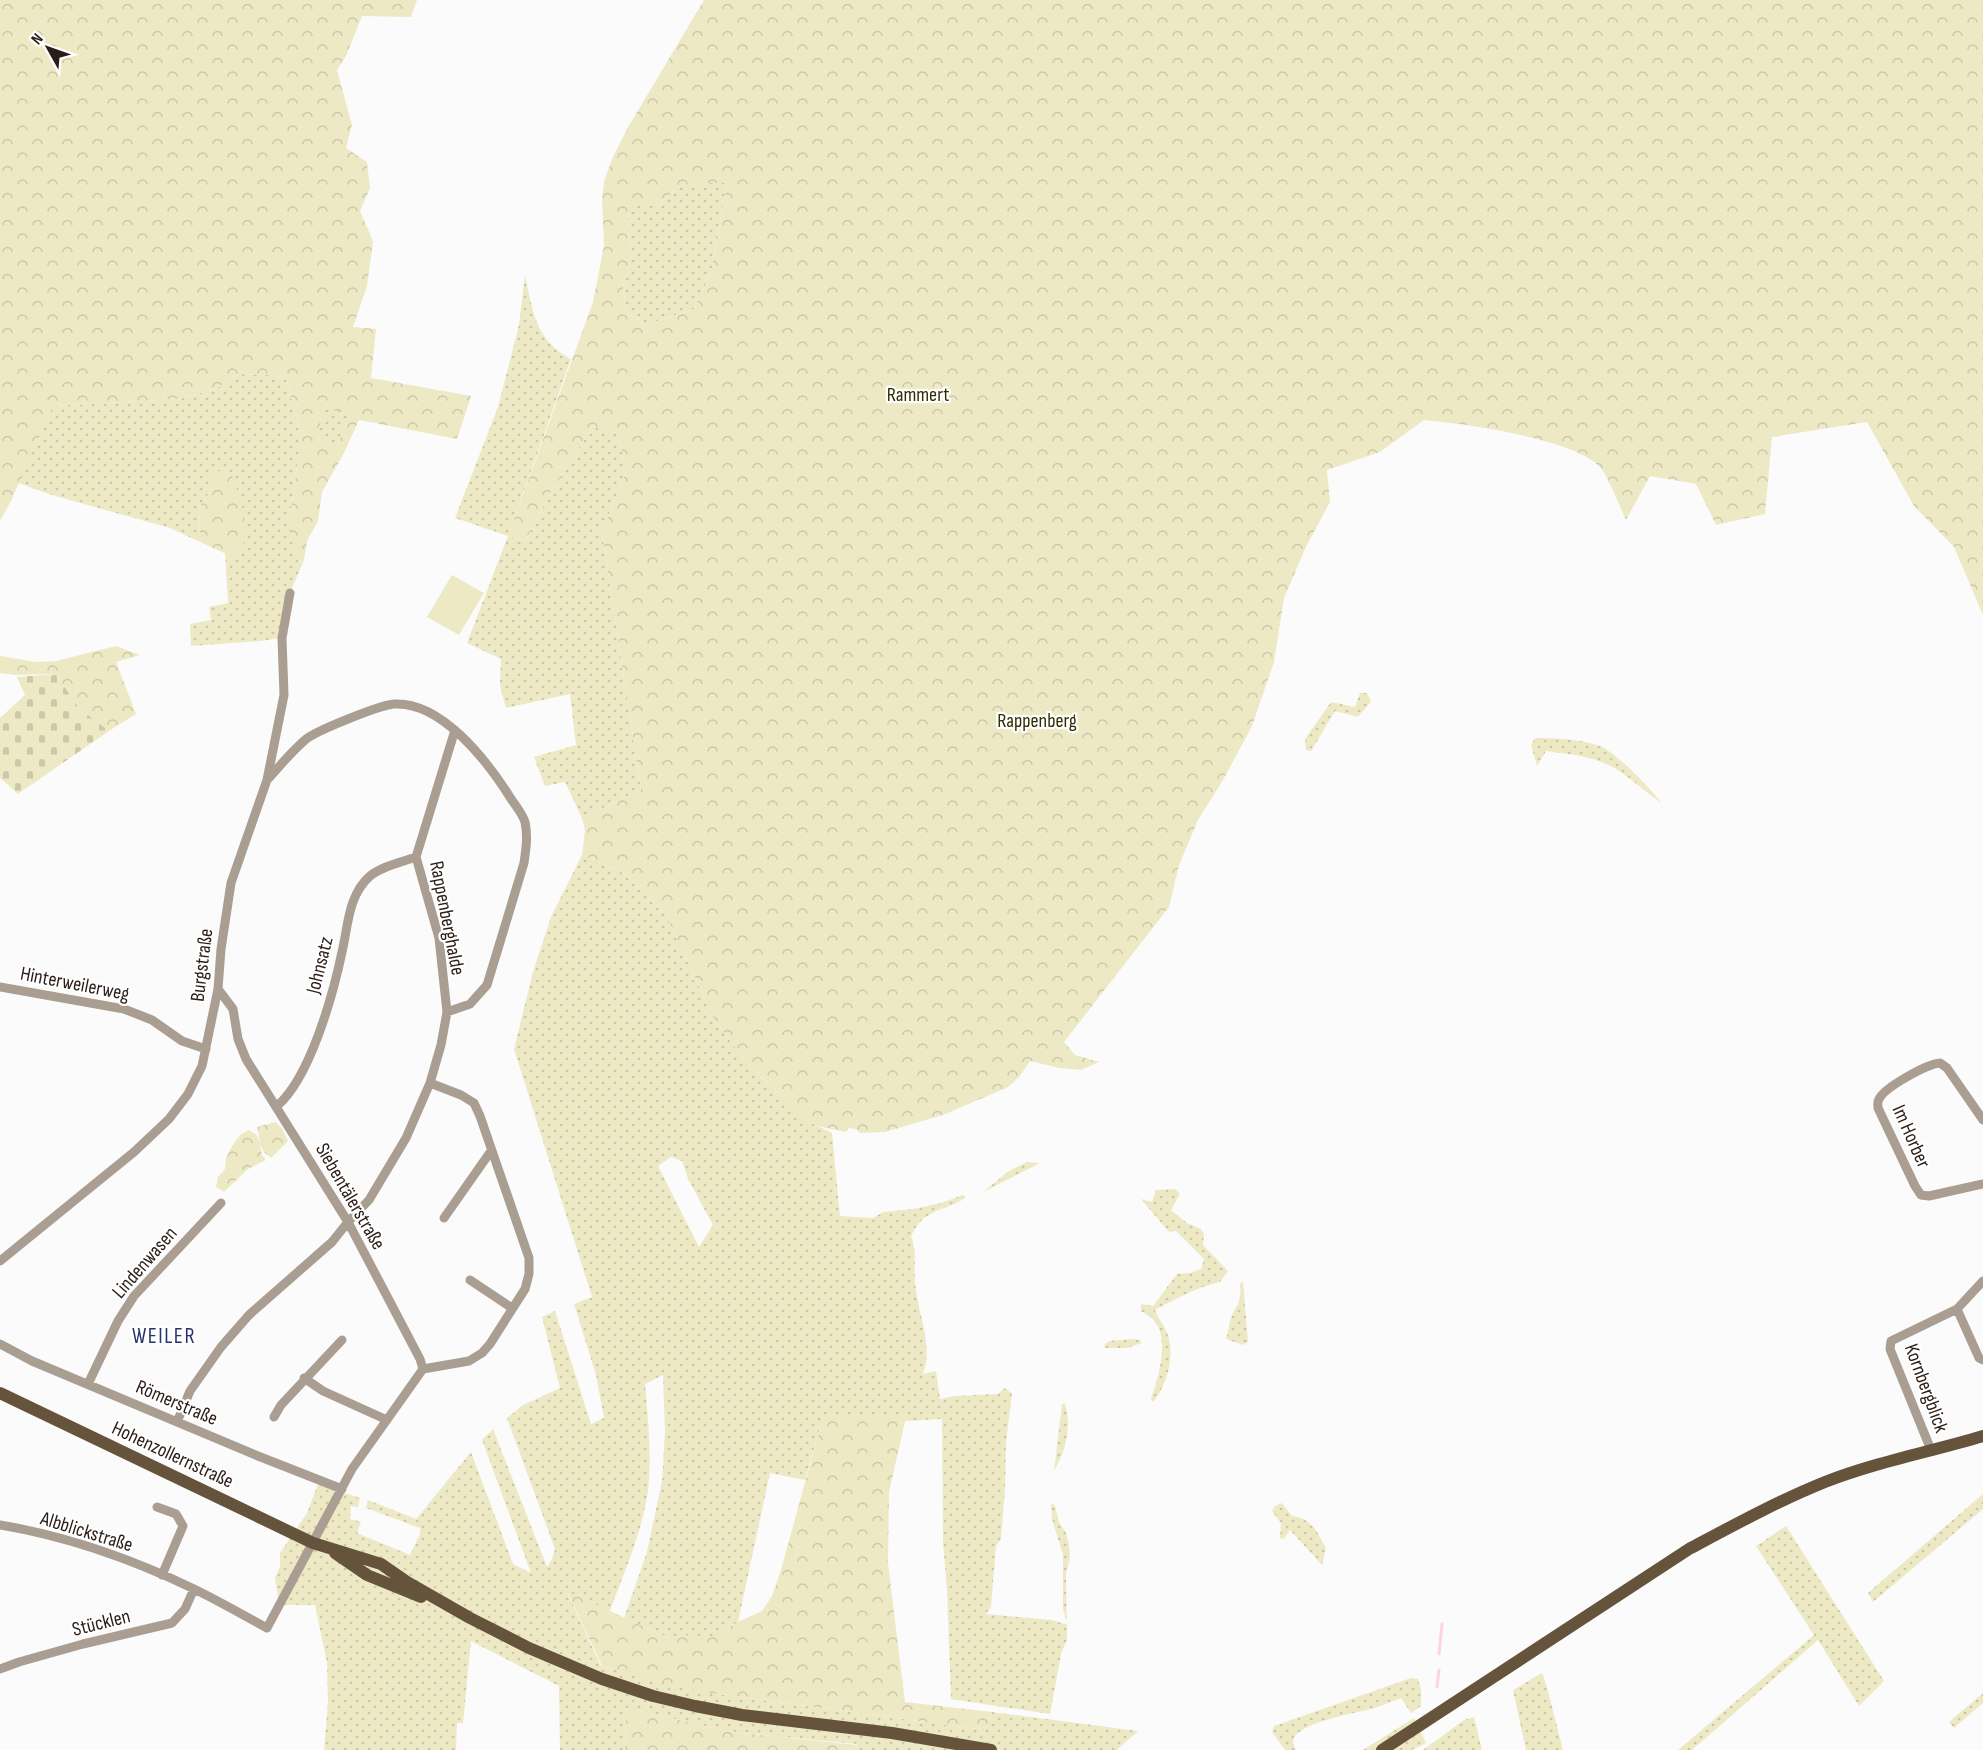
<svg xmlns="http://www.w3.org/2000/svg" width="1983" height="1750" font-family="'Sofia Sans Condensed',sans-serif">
	<defs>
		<pattern id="grass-dots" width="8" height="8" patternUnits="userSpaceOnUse" patternTransform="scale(1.5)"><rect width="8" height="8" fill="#eee9c5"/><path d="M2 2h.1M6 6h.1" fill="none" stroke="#ccc7a8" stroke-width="1.8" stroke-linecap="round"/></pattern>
		<pattern id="forest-crowns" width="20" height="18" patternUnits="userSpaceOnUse" patternTransform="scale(1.5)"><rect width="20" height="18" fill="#eee9c5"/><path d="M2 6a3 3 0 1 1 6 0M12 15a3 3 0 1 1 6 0" fill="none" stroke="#ccc7a8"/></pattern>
		<pattern id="cemetery-stones" width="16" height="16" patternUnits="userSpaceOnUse" patternTransform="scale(1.5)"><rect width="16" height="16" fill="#eee9c5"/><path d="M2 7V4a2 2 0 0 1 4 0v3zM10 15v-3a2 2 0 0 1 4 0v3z" fill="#ccc7a8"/></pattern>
	</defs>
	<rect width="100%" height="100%" fill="#fbfbfb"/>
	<path fill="url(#grass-dots)" fill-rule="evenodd" d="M708,183H727L711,273L694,309L657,321L648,327L627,312L623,288L632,254L627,228L628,206L659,204L680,186Z
		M525,275C533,312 535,340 571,359L508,536L525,541L552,490L593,426L617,433L627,469L602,532L641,790L582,818L565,782L545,786L534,757L576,745L570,694L506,708L500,686L501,659L467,643L508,536L455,518L498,407L519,325Z
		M239,374L271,375L287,380L301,438L290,517L299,562L304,560L290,593L282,638L261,641L191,646L190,624L211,620L209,607L228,603L225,553L237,559L211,490L199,508L200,542L170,528L52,495L18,483L52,406L179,399L216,389Z
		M324,408L351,413L336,448L317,438Z
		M1360,693H1367L1371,702L1358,717L1335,711L1311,751L1306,750L1305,739L1331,702L1355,707Z
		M1535,738C1556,738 1580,739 1600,746C1615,752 1652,789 1661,803C1647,793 1634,781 1619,771C1599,757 1570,754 1546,751L1537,766L1531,745Z
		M582,855L623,873L666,915L716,1023L754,1071L789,1102L803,1119L832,1133L840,1216L873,1218L883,1212L913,1209L941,1203L963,1195L966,1197C952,1208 935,1208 922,1220C917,1224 914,1231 911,1236C917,1252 914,1266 915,1282C917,1312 934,1345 923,1374L936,1371L940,1399L955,1396L998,1394L1004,1388L1012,1393L1006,1442L1005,1490L1001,1539L996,1546L991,1607L986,1614L1052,1620L1068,1625L1063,1609V1555L1052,1519L1051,1503L1055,1506L1059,1522L1066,1533L1069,1545L1070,1558L1066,1574L1067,1640L1061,1654L1050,1714L951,1699L947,1590L943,1542L942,1419L905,1421L906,1417H823L805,1480L770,1473L738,1622L708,1640L696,1635L669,1638L624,1618L647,1552L662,1481L665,1432L663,1375L645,1384C648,1419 652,1456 648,1491C642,1533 624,1572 610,1611L567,1592L601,1666L718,1694L977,1729L988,1727L992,1712L1138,1731L1117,1750H856L857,1744L732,1732L626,1708L625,1750H560L559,1686L471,1641L463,1723H457L456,1750H324L328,1702L327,1663L315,1605H279L275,1578L280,1566V1553L307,1513L318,1484L360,1498L358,1507L351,1506L350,1519L361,1522L357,1533L410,1555L420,1534V1528L366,1508L368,1500L416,1519L471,1452L513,1564L531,1573L482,1440L493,1429L547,1567L552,1559L555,1549L507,1418L523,1405L560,1388L542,1317L555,1311L591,1424L604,1418L596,1375L574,1304L592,1297L514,1049L533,972L551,917ZM671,1157L682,1161L688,1179L713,1225L699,1247L658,1166Z
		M1027,1162L1040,1163L983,1192L1009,1171Z
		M1175,1189L1180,1194L1171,1210L1187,1223L1201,1229L1204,1234L1203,1245L1228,1271L1220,1282C1196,1287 1176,1299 1155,1310C1158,1319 1165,1326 1168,1335C1175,1357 1167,1385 1153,1402L1151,1399C1158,1379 1169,1342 1156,1323C1153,1318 1146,1314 1141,1311V1304L1153,1306L1177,1274L1190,1273L1201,1269L1204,1259L1176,1231L1169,1232L1141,1199L1152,1202L1156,1190Z
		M1243,1281L1248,1342L1243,1345L1226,1339C1229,1331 1229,1320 1233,1313C1240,1301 1241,1299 1240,1284Z
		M1132,1339L1140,1340L1142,1343L1127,1348H1105L1104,1345L1109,1341Z
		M1062,1404H1065C1072,1428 1066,1450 1054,1471Z
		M1983,1494V1509L1873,1602L1868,1593Z
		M1282,1503L1292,1516C1312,1518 1317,1532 1326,1548L1322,1565L1290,1530L1284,1539L1280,1538L1281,1523L1272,1511L1275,1506Z
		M1786,1526L1884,1681L1859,1706L1818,1640L1692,1750H1678L1814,1635L1756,1546Z
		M1542,1673L1547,1687L1563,1750H1526L1513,1690Z
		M1411,1678L1418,1679L1421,1690V1706L1411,1713L1401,1698C1392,1701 1384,1705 1375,1708C1356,1713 1307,1721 1295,1736C1291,1741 1294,1745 1296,1750H1285L1272,1732L1274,1726Z
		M1983,1693V1703L1954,1728L1949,1722Z
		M1474,1717L1482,1750H1423L1464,1720Z
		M1414,1718L1426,1743L1412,1750H1363Z"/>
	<path fill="url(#forest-crowns)" fill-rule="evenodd" d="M0,0H417L411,17L362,16L346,56L337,70L352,125L346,148L367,162L370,188L360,211L373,241L367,286L353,327L376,329L371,378L471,396L457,439L359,420L344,453L322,492L318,521L307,541L304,560L298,562L290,517L301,438L287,380L271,375L239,374L216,389L179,399L53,406L11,501L0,521ZM324,409L351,413L336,448L317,438Z
		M704,0H1983V615L1954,547L1914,506L1867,422L1772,437L1765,514L1716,525L1696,484L1650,476L1626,520C1621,509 1607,474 1600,467C1572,438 1465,424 1424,420L1380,452L1327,470L1330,502L1306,547L1284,598L1274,662L1252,726L1223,780L1198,820L1179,865L1169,907L1064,1042L1075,1055L1099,1062L1081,1070L1059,1068L1030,1061L1019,1077L1008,1087L943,1115L885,1132L860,1133L856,1129L849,1128L846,1132L817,1126L803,1119L779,1093L754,1071L716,1023L666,915L623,873L582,855L585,830L582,818L641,790L602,532L627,469L617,433L593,426L552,490L525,541L508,536L593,302L604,246L602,200L604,181L613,157L627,129ZM708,183H727L711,273L694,309L657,321L648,327L627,312L623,288L632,254L627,228L628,207L659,204L680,186Z
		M221,470L231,473L242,503L245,539L237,559L200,542L199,508L211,490L209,475Z
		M116,646L140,655L116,662L136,714L109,731L88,715L84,716L56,674L16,675L0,673V656L36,662L56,661Z
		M275,1122L282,1128L288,1141L271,1158L264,1152L260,1145L262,1155L266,1160L248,1169L224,1192L216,1187L218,1177L225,1169L226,1158L232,1146L240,1135L249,1130L256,1134L260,1143L257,1127Z
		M823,1417H906L889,1492L888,1563L905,1702L992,1712L988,1727L977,1729L718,1694L677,1687L602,1666L567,1591L668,1638L670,1636L696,1635L708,1639L738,1622L762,1611L772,1596L781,1570Z
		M626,1708L732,1732L857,1745L856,1750H625Z"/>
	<path fill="url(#cemetery-stones)" d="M56,674L84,716L88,715L109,731L18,794L0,778V718L25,695L17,677Z"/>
	<path fill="#eee9c5" d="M452,575L484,593L459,635L427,617Z"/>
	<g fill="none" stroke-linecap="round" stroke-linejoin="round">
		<path stroke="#fcd4e5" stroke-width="3" d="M1439,1654L1442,1624
			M1437,1687L1439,1670"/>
		<path stroke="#a99e91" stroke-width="9" d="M267,780C279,767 291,752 305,740C315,731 380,705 394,704C441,701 486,760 508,794C513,803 522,812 525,822C528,836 526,849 524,863L487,985L470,1004L447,1012
			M0,987L124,1009L152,1020L182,1041L206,1049
			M277,1106C310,1078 333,995 342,952C348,927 348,895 370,876C382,866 402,862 416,857
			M1983,1120L1947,1068L1940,1063C1927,1064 1885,1087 1879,1099C1877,1102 1878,1104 1878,1108L1915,1186L1921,1195L1929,1196L1983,1184
			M444,1218L491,1151
			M0,1261L134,1152L169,1119L188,1094L202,1066L218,989L221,949L231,883L267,780L284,695L282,638L290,593
			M470,1280L512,1308
			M1957,1309L1979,1358L1983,1360
			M0,1344L32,1361L258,1456L342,1489
			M423,1369L469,1361L482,1353L490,1344L525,1289L529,1274V1258L480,1116L474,1103L461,1095L430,1083
			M304,1378L323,1391L387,1420
			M88,1384L118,1321L134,1296L221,1203
			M274,1417L281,1405L342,1340
			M177,1422L190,1391L221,1347L249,1315L332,1242L348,1222L369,1200L406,1138L430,1083L441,1045L447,1012L439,938L416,857L455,730
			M1931,1450L1890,1349L1891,1341L1957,1309L1983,1281
			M157,1507L176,1514L183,1526L162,1575
			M0,1525C66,1536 134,1560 194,1589C219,1601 243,1615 267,1628L352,1469L423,1369L420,1359L348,1222L246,1059L238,1039L233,1009L218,989
			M0,1669L19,1662L83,1644L172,1623L185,1609L194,1589"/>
		<path stroke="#65533c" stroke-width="12" d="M0,1393L313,1543L381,1564L407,1582L470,1618L529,1648L602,1679L653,1696L695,1706L742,1715L892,1733L991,1750
			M335,1553L367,1575L421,1597
			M1382,1750L1689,1549C1734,1525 1778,1501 1825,1482C1876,1462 1930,1452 1983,1436"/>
	</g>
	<g text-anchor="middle" stroke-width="4.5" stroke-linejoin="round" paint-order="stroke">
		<g font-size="20" fill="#322c00" stroke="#fff">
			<text x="918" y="401">Rammert</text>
			<text x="1037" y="727">Rappenberg</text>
		</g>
		<g font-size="20" fill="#2a1d17" stroke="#fff">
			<text transform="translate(448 918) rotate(79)" y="7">Rappenberghalde</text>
			<text transform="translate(201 965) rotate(-83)" y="7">Burgstraße</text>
			<text transform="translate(319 965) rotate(-76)" y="7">Johnsatz</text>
			<text transform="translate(75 983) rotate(11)" y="7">Hinterweilerweg</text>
			<text transform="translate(1912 1136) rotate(66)" y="7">Im Horber</text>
			<text transform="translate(351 1196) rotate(60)" y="7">Siebentälerstraße</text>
			<text transform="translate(144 1262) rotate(-49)" y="7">Lindenwasen</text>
			<text transform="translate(1927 1388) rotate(70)" y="7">Kornbergblick</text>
			<text transform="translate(177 1402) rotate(23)" y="7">Römerstraße</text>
			<text transform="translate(173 1454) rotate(25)" y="7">Hohenzollernstraße</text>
			<text transform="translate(87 1531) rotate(17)" y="7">Albblickstraße</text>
			<text transform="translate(101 1622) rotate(-14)" y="7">Stücklen</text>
		</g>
		<g font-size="22" letter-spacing="1.5" fill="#23346d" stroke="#fff">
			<text x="164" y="1343">WEILER</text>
		</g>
	</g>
	<g transform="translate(48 48) rotate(310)" stroke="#ffffff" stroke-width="4.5" paint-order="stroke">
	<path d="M0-4.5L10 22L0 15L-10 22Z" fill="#2a1d17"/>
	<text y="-9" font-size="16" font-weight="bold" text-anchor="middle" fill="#2a1d17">N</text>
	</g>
</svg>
